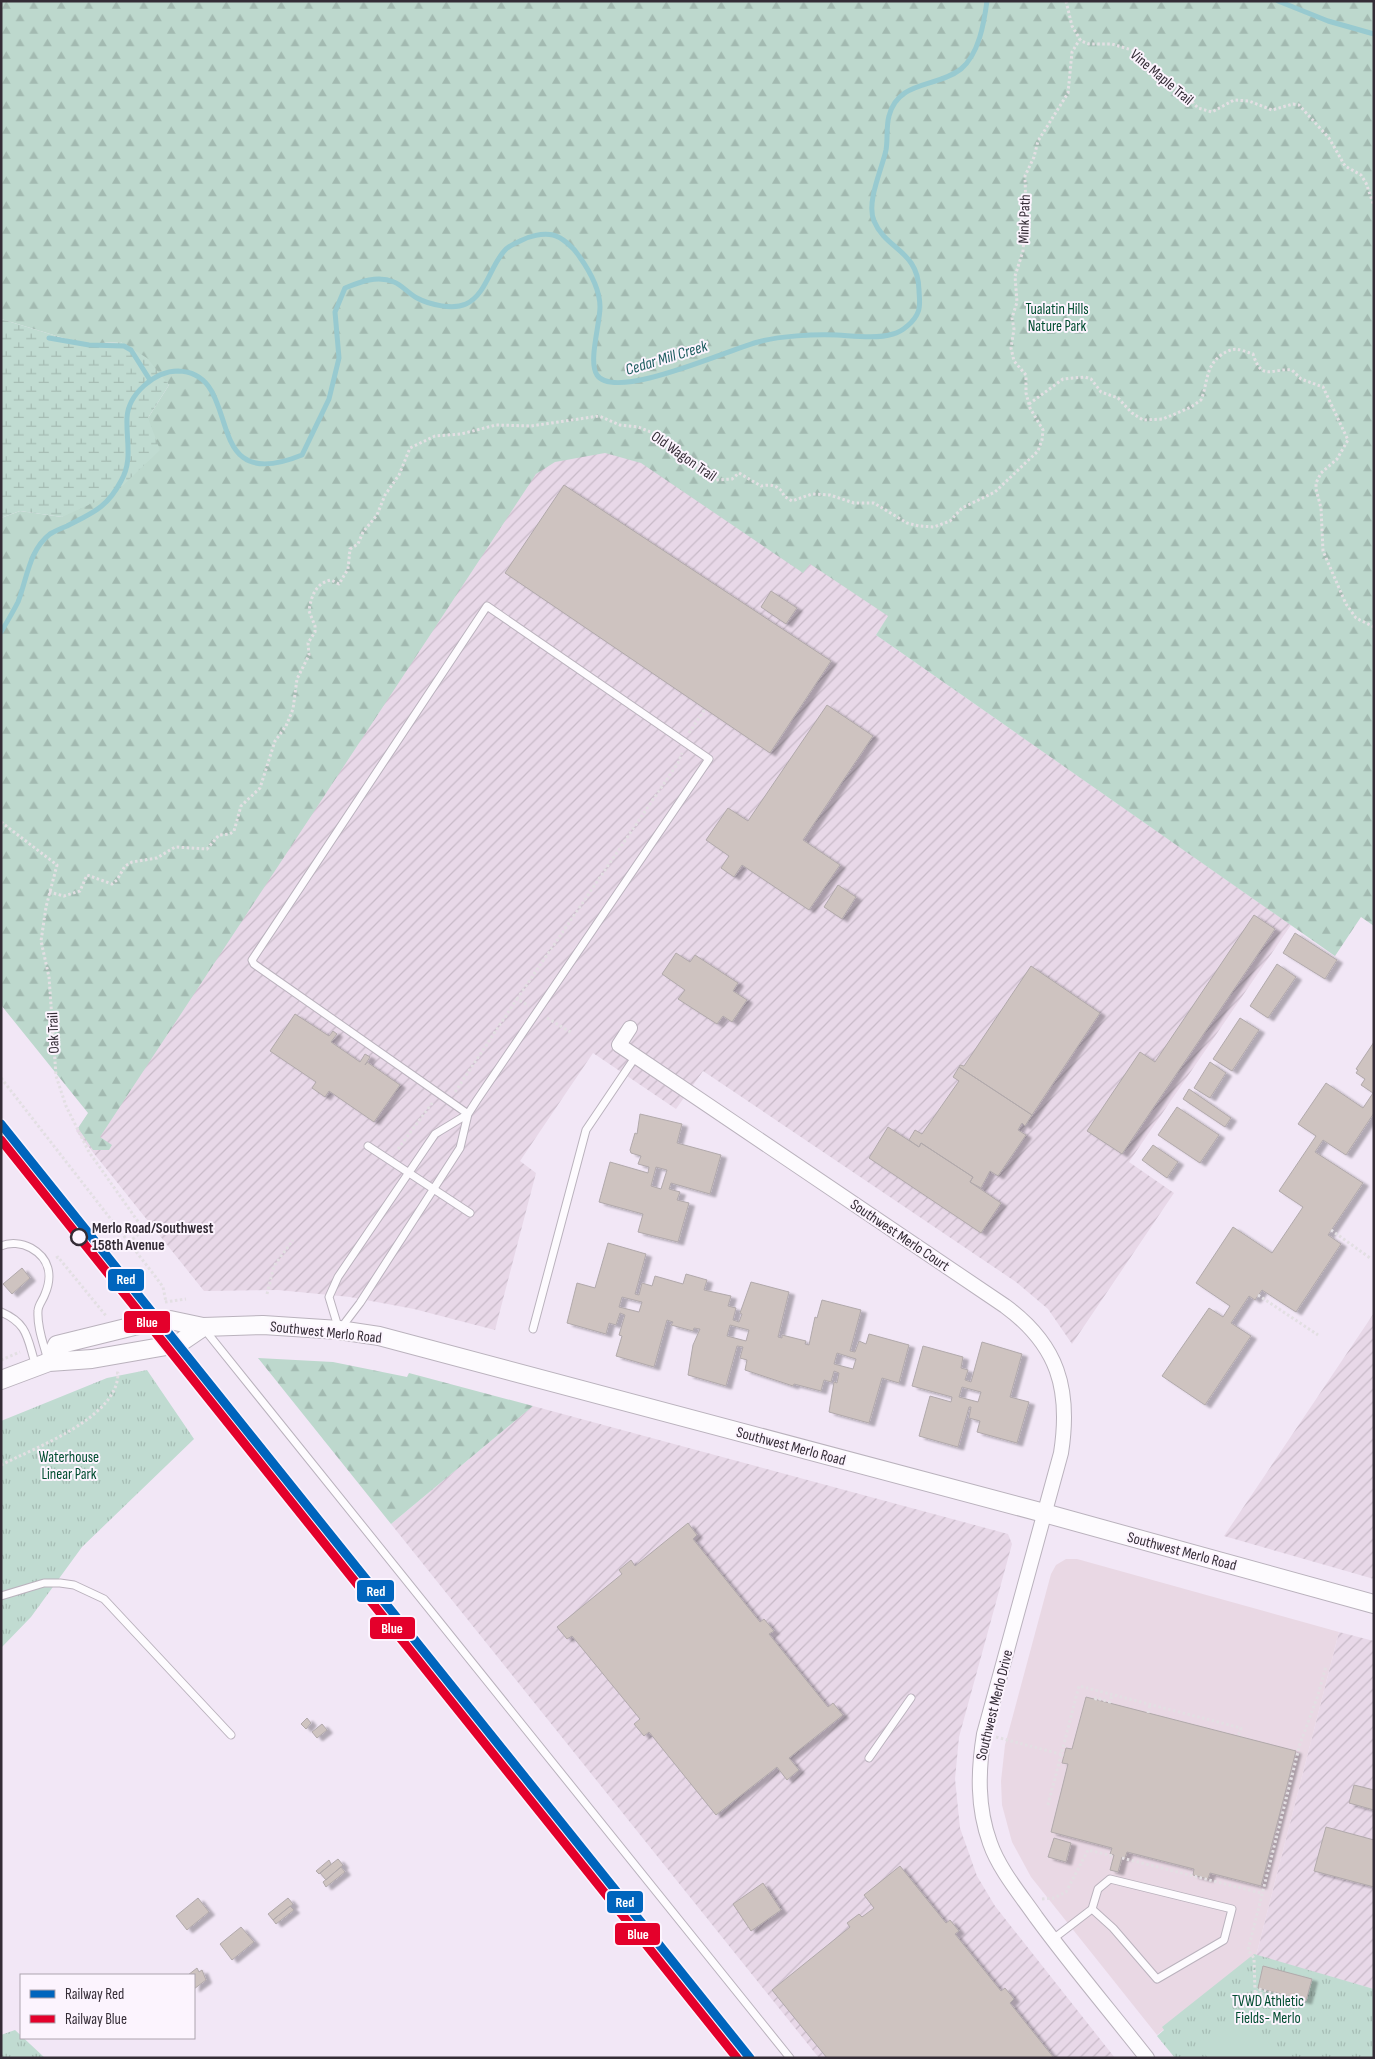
<svg xmlns="http://www.w3.org/2000/svg" width="1375" height="2059" font-family="'Sofia Sans Condensed',sans-serif">
	<defs>
		<pattern id="industrial-furrows" width="10" height="10" patternUnits="userSpaceOnUse" patternTransform="scale(1.25)"><rect width="10" height="10" fill="#e8d8e8"/><path d="M-1 1l2-2M0 10L10 0M9 11l2-2" fill="none" stroke="#c8bac8"/></pattern>
		<pattern id="grass-tufts" width="24" height="20" patternUnits="userSpaceOnUse" patternTransform="scale(1.25)"><rect width="24" height="20" fill="#c0dbd1"/><path d="M3 7l-1-3M5 7V3M7 7l1-3M15 17l-1-3M17 17v-4M19 17l1-3" fill="none" stroke="#a6bcb4"/></pattern>
		<pattern id="forest-firs" width="22" height="20" patternUnits="userSpaceOnUse" patternTransform="scale(1.25)"><rect width="22" height="20" fill="#bdd8cd"/><path d="M5 1l3.5 6h-7zM16 11l3.5 6h-7z" fill="#a3bab1"/></pattern>
		<pattern id="wetland-marsh" width="20" height="14" patternUnits="userSpaceOnUse" patternTransform="scale(1.25)"><rect width="20" height="14" fill="#c0dbd1"/><path d="M1 5h8M5 5V1M11 12h8M15 12V8" fill="none" stroke="#a6bcb4"/></pattern>
		<filter id="shadow"><feDropShadow dx="5.5" dy="3" stdDeviation="1" flood-color="#0004"/></filter>
	</defs>
	<rect width="100%" height="100%" fill="#f2e7f6"/>
	<path fill="url(#industrial-furrows)" d="M587,377L902,597L876,635L1291,925L1129,1162L1174,1193L1072,1344L1048,1309L1016,1282L703,1071L676,1109L593,1053L520,1161L536,1173L495,1330L414,1309L350,1297L278,1290L204,1291L76,1131L227,913Z
		M1374,1313V1579L1224,1536Z
		M533,1406L1008,1534L1012,1544L959,1737L955,1779L960,1828L977,1876L995,1906L1115,2058H819L391,1524Z
		M1339,1632L1374,1641V1989L1256,1956Z"/>
	<path fill="#e9d8e4" d="M1066,1559H1077L1339,1632L1256,1956L1157,2035L1031,1877L1012,1842L1002,1805L1001,1781L1005,1745L1051,1574L1056,1565Z"/>
	<path fill="url(#grass-tufts)" d="M147,1370L194,1439L82,1547L31,1617L1,1648V1421L107,1378Z
		M1254,1954L1374,1989V2058H1175L1157,2036L1164,2030L1162,2027Z
		M15,2030L45,2058H1V2035Z"/>
	<path fill="url(#forest-firs)" d="M1,1H1374V926L1361,917L1335,956L876,635L888,616L810,564L803,573L641,463L605,453L555,462L536,474L100,1137L112,1145L109,1150H93L78,1128L88,1113L1,1005V518L20,511L62,517L148,418L169,385L121,342L83,344L1,319Z
		M258,1358L333,1362L407,1377L409,1373L533,1406L391,1524Z"/>
	<path fill="url(#wetland-marsh)" d="M1,319L83,344L121,342L147,358L169,385L148,418L160,450L115,493L62,517L20,511L1,518Z"/>
	<path fill="#c0dbd1" d="M1241,2009L1281,2058H1208L1197,2044Z"/>
	<g fill="none" stroke-linecap="round" stroke-linejoin="round">
		<path stroke="#98cad0" stroke-width="5" d="M1278,1L1328,21L1374,34
			M49,338L89,345L124,346L131,350L150,380
			M1,632C7,622 13,612 18,602C27,579 29,550 50,534C55,531 62,528 67,526C92,513 107,508 121,481C133,460 126,441 127,418C128,394 155,371 178,371C247,373 196,498 302,455L329,399L339,358L335,312L345,288C360,282 377,275 394,282C402,285 409,294 417,298C430,305 453,310 466,304C487,294 490,265 506,249C509,246 516,243 520,241C529,236 542,233 553,235C562,237 574,248 579,256C589,270 600,289 600,307C600,324 588,362 597,375C615,402 730,349 758,342C779,336 814,334 837,335C855,336 876,339 893,334C902,332 915,321 918,312C921,306 919,296 919,290C918,250 886,250 874,221C866,202 882,169 886,150C888,139 886,126 889,116C898,80 937,88 961,69C979,54 984,23 987,1"/>
	</g>
	<path fill="#cec3c0" stroke="#b1a9ab" fill-rule="evenodd" filter="url(#shadow)" d="M564,485L831,661L770,753L505,573Z
		M771,591L797,608L786,624L761,607Z
		M827,705L873,736L803,840L840,865L809,910L742,865L734,877L721,868L729,856L706,840L728,808L748,821Z
		M838,885L856,897L842,919L824,907Z
		M1254,915L1275,929L1122,1154L1087,1131L1140,1052L1155,1062Z
		M1295,933L1337,960L1325,979L1283,953Z
		M676,953L690,962L695,955L738,983L733,991L747,1000L732,1022L723,1016L717,1024L678,999L685,990L662,974Z
		M1277,964L1296,977L1268,1018L1250,1006Z
		M1031,966L1100,1013L1032,1115L959,1067L960,1065L964,1066Z
		M295,1014L329,1036L333,1031L337,1034L331,1042L360,1062L365,1054L370,1057L365,1065L367,1062L400,1085L374,1122L329,1091L325,1097L312,1088L316,1082L270,1051Z
		M1240,1018L1259,1030L1232,1071L1213,1059Z
		M1374,1042V1113L1346,1155L1323,1140L1315,1152L1363,1183L1328,1235L1341,1244L1296,1312L1262,1290L1255,1300L1249,1296L1231,1323L1251,1336L1205,1405L1162,1376L1209,1308L1223,1317L1230,1306L1196,1283L1233,1227L1272,1253L1303,1207L1279,1191L1316,1136L1298,1124L1326,1083L1363,1108L1373,1093L1361,1085L1365,1079L1356,1073L1358,1070L1356,1069Z
		M1210,1062L1226,1073L1210,1098L1194,1088Z
		M959,1067L1032,1115L1025,1126L1022,1123L1018,1130L1026,1135L998,1176L990,1171L981,1188L970,1182L973,1177L921,1143L919,1147L909,1140L915,1130L922,1134L959,1081L953,1077Z
		M1189,1089L1231,1118L1225,1127L1183,1099Z
		M1177,1107L1219,1135L1200,1163L1158,1135Z
		M640,1114L682,1124L677,1143L721,1155L710,1194L671,1183L669,1189L680,1192L677,1200L689,1203L678,1242L638,1232L643,1214L599,1202L610,1162L648,1173L649,1167L638,1164L641,1156L631,1153L630,1150L635,1133L637,1134ZM656,1167L667,1170L661,1189L651,1186Z
		M888,1127L919,1147L921,1143L973,1177L970,1182L1001,1203L981,1233L869,1158Z
		M1153,1145L1178,1162L1167,1178L1142,1160Z
		M58,1211L63,1218L67,1215L104,1260L100,1263L106,1271L102,1274L54,1214Z
		M608,1243L646,1254L635,1294L639,1295L642,1283L652,1286L655,1276L683,1284L686,1274L707,1280L704,1290L731,1296L728,1306L736,1308L733,1320L739,1322L742,1314L740,1313L751,1282L789,1292L778,1337L782,1338V1335L806,1341L805,1344L809,1345L815,1317L817,1318L822,1300L861,1310L850,1351L855,1352L859,1341L866,1344L869,1334L909,1345L899,1383L882,1378L869,1423L829,1412L834,1382L837,1383L839,1373L834,1371L831,1382L824,1380L821,1391L794,1384L793,1386L745,1370L747,1360L740,1358L743,1347L737,1346L726,1386L688,1375L693,1345L700,1329L694,1328L693,1331L671,1325L673,1322L667,1320L654,1367L616,1356L622,1336L619,1335L625,1315L620,1313L616,1325L609,1323L606,1334L567,1323L577,1283L595,1288ZM622,1297L642,1302L639,1312L619,1307ZM730,1325L749,1330L746,1341L727,1336ZM837,1353L856,1359L853,1369L834,1364Z
		M22,1268L30,1278L12,1294L3,1284Z
		M982,1342L1022,1354L1010,1397L1029,1402L1017,1443L977,1432L980,1421L969,1418L971,1407H969L958,1447L919,1436L930,1396L951,1402L952,1397L912,1386L923,1346L963,1357L961,1368L968,1370L965,1380L971,1382ZM962,1387L981,1392L978,1402L959,1397Z
		M688,1523L697,1535L693,1539L760,1622L764,1619L774,1631L769,1634L828,1707L833,1703L843,1715L789,1758L799,1770L787,1780L777,1767L716,1815L649,1732L644,1736L634,1724L640,1719L572,1636L567,1639L557,1627L622,1574L619,1570L631,1560L635,1566Z
		M1086,1697L1296,1751L1261,1886L1210,1873L1208,1879L1193,1875L1194,1869L1127,1852L1125,1858L1122,1857L1118,1872L1110,1870L1114,1855L1110,1854L1112,1848L1051,1832L1068,1764L1062,1763L1066,1748L1072,1749Z
		M307,1718L311,1723L306,1729L301,1724Z
		M322,1724L327,1730L317,1738L312,1732Z
		M1354,1785L1374,1790V1810L1349,1803Z
		M1326,1827L1374,1840V1887L1314,1871Z
		M1054,1838L1071,1843L1066,1862L1048,1857Z
		M338,1859L343,1865L326,1880L320,1873Z
		M329,1860L331,1864L319,1874L316,1871Z
		M900,1866L946,1923L950,1920L959,1931L955,1934L1001,1991L1005,1988L1014,1999L1010,2003L1054,2058H827L772,1990L850,1927L847,1923L859,1914L862,1917L874,1908L864,1895Z
		M341,1867L345,1872L326,1887L323,1882Z
		M763,1883L781,1910L751,1931L733,1904Z
		M198,1898L209,1912L187,1930L176,1916Z
		M288,1898L293,1904L273,1920L268,1914Z
		M290,1906L294,1910L276,1924L273,1920Z
		M241,1927L254,1942L232,1960L220,1944Z
		M1263,1966L1312,1979L1306,2001L1258,1988Z
		M197,1968L199,1972L202,1970L206,1980L194,1989V1975H188Z"/>
	<g fill="none" stroke-linecap="round" stroke-linejoin="round">
		<defs>
			<path id="service" d="M368,1146L470,1213
				M1,1246C10,1242 22,1243 31,1248C49,1258 53,1275 45,1294C43,1300 38,1305 38,1311C37,1327 43,1342 47,1357
				M1,1312C29,1324 27,1339 36,1366
				M341,1328L360,1303L460,1148L468,1114L477,1100L709,759L487,606L252,960L254,964L468,1114
				M533,1329L586,1130L636,1056
				M205,1330L790,2058
				M339,1330L329,1297L338,1277L435,1134L468,1114
				M1,1596L44,1583H60L74,1585L104,1599L231,1735
				M869,1758L911,1698
				M1053,1939L1092,1909L1098,1889L1110,1879L1232,1909L1224,1940L1157,1979L1113,1928L1092,1909"/>
			<path id="minor" d="M630,1028L619,1045L1005,1306C1058,1345 1071,1389 1061,1453L984,1734C978,1771 977,1807 990,1843C999,1869 1020,1894 1036,1917C1071,1965 1110,2011 1147,2058"/>
			<path id="tertiary" d="M49,1362L57,1345L134,1326L170,1320L203,1327L263,1325L339,1330L379,1336L1044,1513L1374,1604
				M1,1380L49,1362L92,1359L178,1344L203,1327"/>
		</defs>
		<use href="#service" stroke="#bab2bd" stroke-width="9"/>
		<use href="#minor" stroke="#bab2bd" stroke-width="16"/>
		<use href="#tertiary" stroke="#bab2bd" stroke-width="20"/>
		<path stroke="#e3dfe3" stroke-width="3" stroke-dasharray="2.5 2.5" stroke-linecap="butt" d="M1066,1L1072,26L1081,41L1089,44H1112L1135,51L1188,97L1198,108L1212,112L1234,100L1249,101L1272,110L1293,104L1299,105L1329,138L1345,166L1361,175L1366,183L1374,206
			M1029,404L1063,379L1085,377L1091,379L1101,392L1118,398L1132,413L1143,420L1163,419L1191,407L1201,400C1208,383 1205,367 1221,355C1235,346 1237,349 1253,354C1262,382 1271,368 1292,370L1301,379L1323,387L1348,440L1337,459L1321,473L1316,483V489L1321,508L1323,551L1346,604L1356,618L1374,627
			M689,733L705,709
			M1,822L57,865L46,907L41,941L49,977L56,1076L66,1106L89,1152L144,1230L129,1242
			M49,892L64,896L80,891L87,875L112,884L117,880L125,866L132,862L157,858L175,847L207,849L219,835L230,834L234,831L241,806L260,788L275,741L286,726L293,709L297,679L309,655L308,643L315,632V626L309,611C311,596 316,583 331,580L339,584L348,569L350,549L358,544L363,532L377,515L385,495L399,475L410,448L435,436L461,434L496,425L531,426L599,416L620,425L638,427L661,436L675,446L715,480L732,479L739,473L761,486C771,484 780,485 784,496L792,501L812,494L830,495L854,503H874L907,523L919,526L934,527L950,521L962,508L995,492L1038,451L1042,440L1043,430L1030,408L1026,393V375L1014,361L1011,348L1014,329L1012,318L1017,302L1015,276L1023,251L1026,211L1025,176L1034,157L1038,141L1068,93L1072,52L1080,39
			M517,999L678,763L682,753
			M547,1018L572,1033
			M1,1078L155,1276L163,1287L166,1302
			M455,1092L517,999L529,1006
			M398,1149L433,1102
			M1331,1230L1370,1258
			M56,1258L58,1257L107,1317
			M267,1294L274,1266L293,1240
			M1258,1295L1318,1335
			M128,1300L136,1309
			M165,1302L186,1299
			M1,1360L20,1352
			M1,1465C36,1447 118,1418 118,1373H116
			M1095,1700L1096,1698L1110,1702L1112,1695
			M1148,1713L1150,1704
			M996,1737L1064,1755
			M1048,1805L1079,1686L1241,1728L1238,1736
			M1122,1858L1261,1893
			M1042,1899L1054,1898L1066,1892L1088,1850L1113,1856
			M1259,1989L1282,1996
			M1255,1992L1281,1999L1282,1996L1305,2001
			M1280,1999L1278,2006L1257,1997L1255,1992L1254,1958L1248,1950L1300,1744L1318,1695L1326,1666"/>
		<use href="#service" stroke="#fdfbfe" stroke-width="7"/>
		<use href="#minor" stroke="#fdfbfe" stroke-width="14"/>
		<use href="#tertiary" stroke="#fdfbfe" stroke-width="18"/>
		<defs>
			<path id="rail-1" d="M1,1124L750,2058"/>
			<path id="rail-2" d="M1,1140L737,2058"/>
		</defs>
		<use href="#rail-1" stroke="#fcf4fe" stroke-width="12"/>
		<use href="#rail-2" stroke="#fcf4fe" stroke-width="12"/>
		<use href="#rail-1" stroke="#0065bd" stroke-width="9"/>
		<use href="#rail-2" stroke="#e4002b" stroke-width="9"/>
	</g>
	<circle fill="#fcf4fe" stroke="#342c36" stroke-width="2.5" cx="79" cy="1237" r="8"/>
	<g text-anchor="middle" stroke-width="4" stroke-linejoin="round" paint-order="stroke">
		<g font-size="15" fill="#342c36" stroke="#fcf4fe">
			<text transform="translate(1162 77) rotate(40)" y="5">Vine Maple Trail</text>
			<text transform="translate(1024 219) rotate(-88)" y="5">Mink Path</text>
			<text transform="translate(684 456) rotate(35)" y="5">Old Wagon Trail</text>
			<text transform="translate(53 1033) rotate(-92)" y="5">Oak Trail</text>
			<text transform="translate(900 1235) rotate(34)" y="5">Southwest Merlo Court</text>
			<text transform="translate(326 1332) rotate(6)" y="5">Southwest Merlo Road</text>
			<text transform="translate(791 1446) rotate(15)" y="5">Southwest Merlo Road</text>
			<text transform="translate(1182 1551) rotate(15)" y="5">Southwest Merlo Road</text>
			<text transform="translate(994 1705) rotate(-76)" y="5">Southwest Merlo Drive</text>
		</g>
		<g font-size="15" fill="#004d30" stroke="#fcf4fe">
			<text x="1057" y="314">Tualatin Hills<tspan x="1057" dy="17">Nature Park</tspan></text>
			<text x="69" y="1462">Waterhouse<tspan x="69" dy="17">Linear Park</tspan></text>
			<text x="1268" y="2006">TVWD Athletic<tspan x="1268" dy="17">Fields- Merlo</tspan></text>
		</g>
		<g font-size="15" font-weight="bold" fill="#342c36" stroke="#fcf4fe" text-anchor="start">
			<text x="92" y="1233">Merlo Road/Southwest<tspan x="92" dy="17">158th Avenue</tspan></text>
		</g>
		<g font-size="16" font-style="italic" fill="#1b5c5e" stroke="#fcf4fe">
			<text transform="translate(666 357) rotate(-17)" y="6">Cedar Mill Creek</text>
		</g>
	</g>
	<g stroke="#fcf4fe" stroke-width="2">
		<rect x="107" y="1268" width="38" height="24" rx="5" fill="#0065bd"/>
		<rect x="123" y="1310" width="48" height="24" rx="5" fill="#e4002b"/>
		<rect x="356" y="1579" width="39" height="24" rx="5" fill="#0065bd"/>
		<rect x="369" y="1616" width="47" height="24" rx="5" fill="#e4002b"/>
		<rect x="606" y="1890" width="38" height="24" rx="5" fill="#0065bd"/>
		<rect x="614" y="1922" width="47" height="24" rx="5" fill="#e4002b"/>
	</g>
	<g font-size="14" text-anchor="middle" font-weight="bold" fill="#fff">
		<text x="126" y="1284">Red</text>
		<text x="147" y="1327">Blue</text>
		<text x="376" y="1596">Red</text>
		<text x="392" y="1633">Blue</text>
		<text x="625" y="1907">Red</text>
		<text x="638" y="1939">Blue</text>
	</g>
	<rect width="1375" height="2059" fill="none" stroke="#342c36" stroke-width="5"/>
	<rect x="20" y="1974" width="175" height="65" fill="#fcf4fe" stroke="#aca4ae"/>
	<rect x="30" y="1990" width="25" height="8" fill="#0065bd" stroke="#aca4ae"/>
	<text x="65" y="1999" font-size="15" fill="#342c36">Railway Red</text>
	<rect x="30" y="2015" width="25" height="8" fill="#e4002b" stroke="#aca4ae"/>
	<text x="65" y="2024" font-size="15" fill="#342c36">Railway Blue</text>
</svg>
